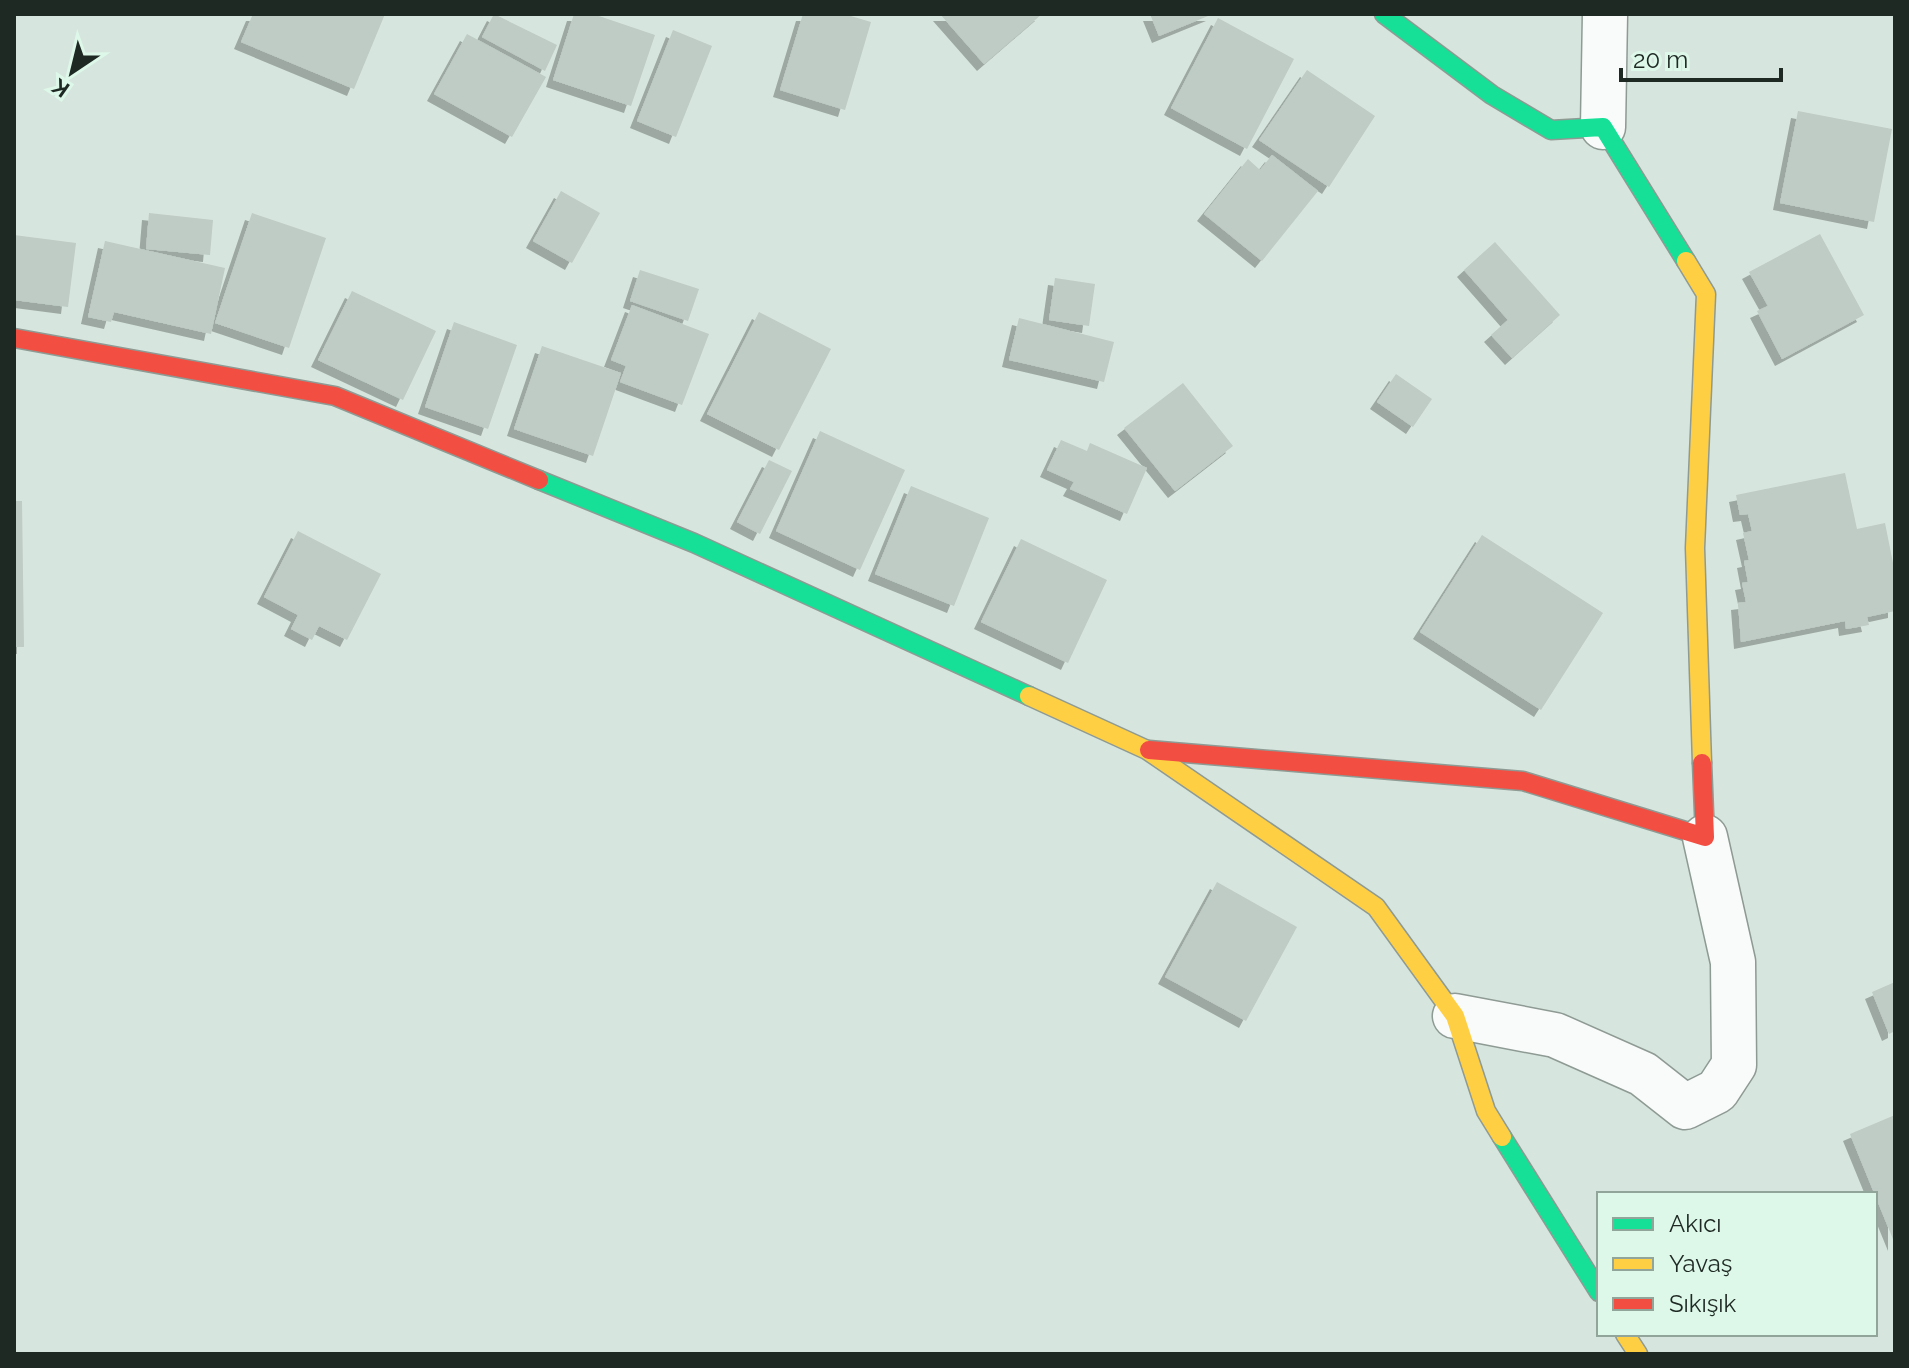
<svg xmlns="http://www.w3.org/2000/svg" width="1909" height="1368" font-family="Raleway,sans-serif">
	<defs>
		<filter id="shadow"><feDropShadow dx="-7" dy="7" stdDeviation="0" flood-color="#0004"/></filter>
	</defs>
	<rect width="100%" height="100%" fill="#d6e5dd"/>
	<path fill="#bfcbc5" filter="url(#shadow)" d="M253,14H385L354,89L241,42Z
		M494,14L557,45L545,71L482,37Z
		M574,14H593L655,35L631,106L553,80Z
		M803,14H844L871,22L845,110L780,90Z
		M940,14H1042L984,64Z
		M1150,14H1213L1159,36Z
		M1218,18L1294,59L1247,149L1171,108Z
		M673,30L712,46L676,137L637,121Z
		M467,34L546,77L512,137L434,94Z
		M1307,70L1375,116L1329,187L1259,140Z
		M1798,111L1892,129L1874,222L1780,203Z
		M1272,155L1318,191L1262,261L1204,214L1248,159L1260,170Z
		M561,191L600,213L572,263L533,241Z
		M149,213L213,220L210,255L146,249Z
		M252,213L326,238L289,348L215,323Z
		M1820,234L1864,315L1782,359L1757,311L1768,306L1749,272Z
		M14,235L76,243L68,307L14,300Z
		M105,241L225,268L211,334L114,312L111,322L88,317Z
		M1495,242L1560,315L1512,358L1491,335L1508,320L1464,270Z
		M640,270L699,289L688,321L630,301Z
		M1055,278L1095,284L1089,326L1049,320Z
		M352,291L436,331L403,400L318,360Z
		M632,305L709,334L682,405L620,382L626,366L611,360Z
		M759,312L831,349L779,450L707,414Z
		M1019,318L1114,342L1104,382L1009,360Z
		M454,322L517,345L488,429L425,407Z
		M542,346L621,373L593,456L514,429Z
		M1396,374L1432,399L1413,427L1377,402Z
		M1183,383L1233,446L1175,491L1124,428Z
		M820,431L905,470L860,570L776,531Z
		M1061,440L1087,451L1090,443L1147,468L1127,514L1070,489L1074,482L1047,470Z
		M769,460L792,471L760,534L737,522Z
		M1845,473L1857,529L1885,523L1895,573V611L1867,617L1869,625L1846,629L1845,621L1741,642L1738,603L1746,602L1742,583L1748,582L1744,561L1749,560L1743,533L1752,531L1748,514L1740,515L1736,495Z
		M911,486L989,518L954,606L875,574Z
		M14,501H22L24,647H14Z
		M298,531L381,574L347,640L319,626L312,640L291,629L298,615L264,597Z
		M1482,535L1603,613L1541,710L1420,632Z
		M1021,539L1107,580L1068,663L981,622Z
		M1217,882L1297,927L1246,1021L1165,977Z
		M1895,982V1031L1889,1034L1872,992Z
		M1895,1115V1244L1850,1134Z"/>
	<g fill="none" stroke-linecap="round" stroke-linejoin="round">
		<defs>
			<path id="street" d="M1603,127L1605,14
				M1455,1016L1555,1035L1643,1074L1685,1107L1717,1091L1734,1065L1733,962L1705,837"/>
			<path id="fast" d="M1384,14L1492,95L1551,130L1603,127L1686,261
				M539,480L694,543L1029,696
				M1502,1137L1599,1292"/>
			<path id="slow" d="M1686,261L1706,294L1695,548L1702,763
				M1029,696L1147,750L1376,907L1455,1016L1486,1111L1502,1137
				M1625,1334L1638,1354"/>
			<path id="jam" d="M14,338L335,396L539,480
				M1149,750L1523,781L1705,837L1702,763"/>
		</defs>
		<use href="#street" stroke="#8e9a94" stroke-width="47"/>
		<use href="#fast" stroke="#8e9a94" stroke-width="21"/>
		<use href="#slow" stroke="#8e9a94" stroke-width="21"/>
		<use href="#jam" stroke="#8e9a94" stroke-width="21"/>
		<use href="#street" stroke="#f9fbfa" stroke-width="44"/>
		<use href="#fast" stroke="#16e098" stroke-width="18"/>
		<use href="#slow" stroke="#ffcf43" stroke-width="18"/>
		<use href="#jam" stroke="#f24e42" stroke-width="18"/>
	</g>
	<rect width="1909" height="1368" fill="none" stroke="#1f2924" stroke-width="32"/>
	<rect x="1597" y="1192" width="280" height="144" fill="#ddf8e9" stroke="#91a59a" stroke-width="2"/>
	<rect x="1613" y="1218" width="40" height="12" fill="#16e098" stroke="#91a59a" stroke-width="2"/>
	<text x="1669" y="1232" font-size="24" fill="#1f2924">Akıcı</text>
	<rect x="1613" y="1258" width="40" height="12" fill="#ffcf43" stroke="#91a59a" stroke-width="2"/>
	<text x="1669" y="1272" font-size="24" fill="#1f2924">Yavaş</text>
	<rect x="1613" y="1298" width="40" height="12" fill="#f24e42" stroke="#91a59a" stroke-width="2"/>
	<text x="1669" y="1312" font-size="24" fill="#1f2924">Sıkışık</text>
	<g transform="translate(72 72) rotate(215)" stroke="#ddf8e9" stroke-width="6" paint-order="stroke">
	<path d="M0-6L14 30L0 20L-14 30Z" fill="#1f2924"/>
	<text y="-12" font-size="22" font-weight="bold" text-anchor="middle" fill="#1f2924">K</text>
	</g>
	<path d="M1621 68v12h160v-12" fill="none" stroke="#1f2924" stroke-width="4"/>
	<text x="1633" y="68" font-size="24" fill="#1f2924" stroke="#ddf8e9" stroke-width="6" paint-order="stroke">20 m</text>
</svg>
